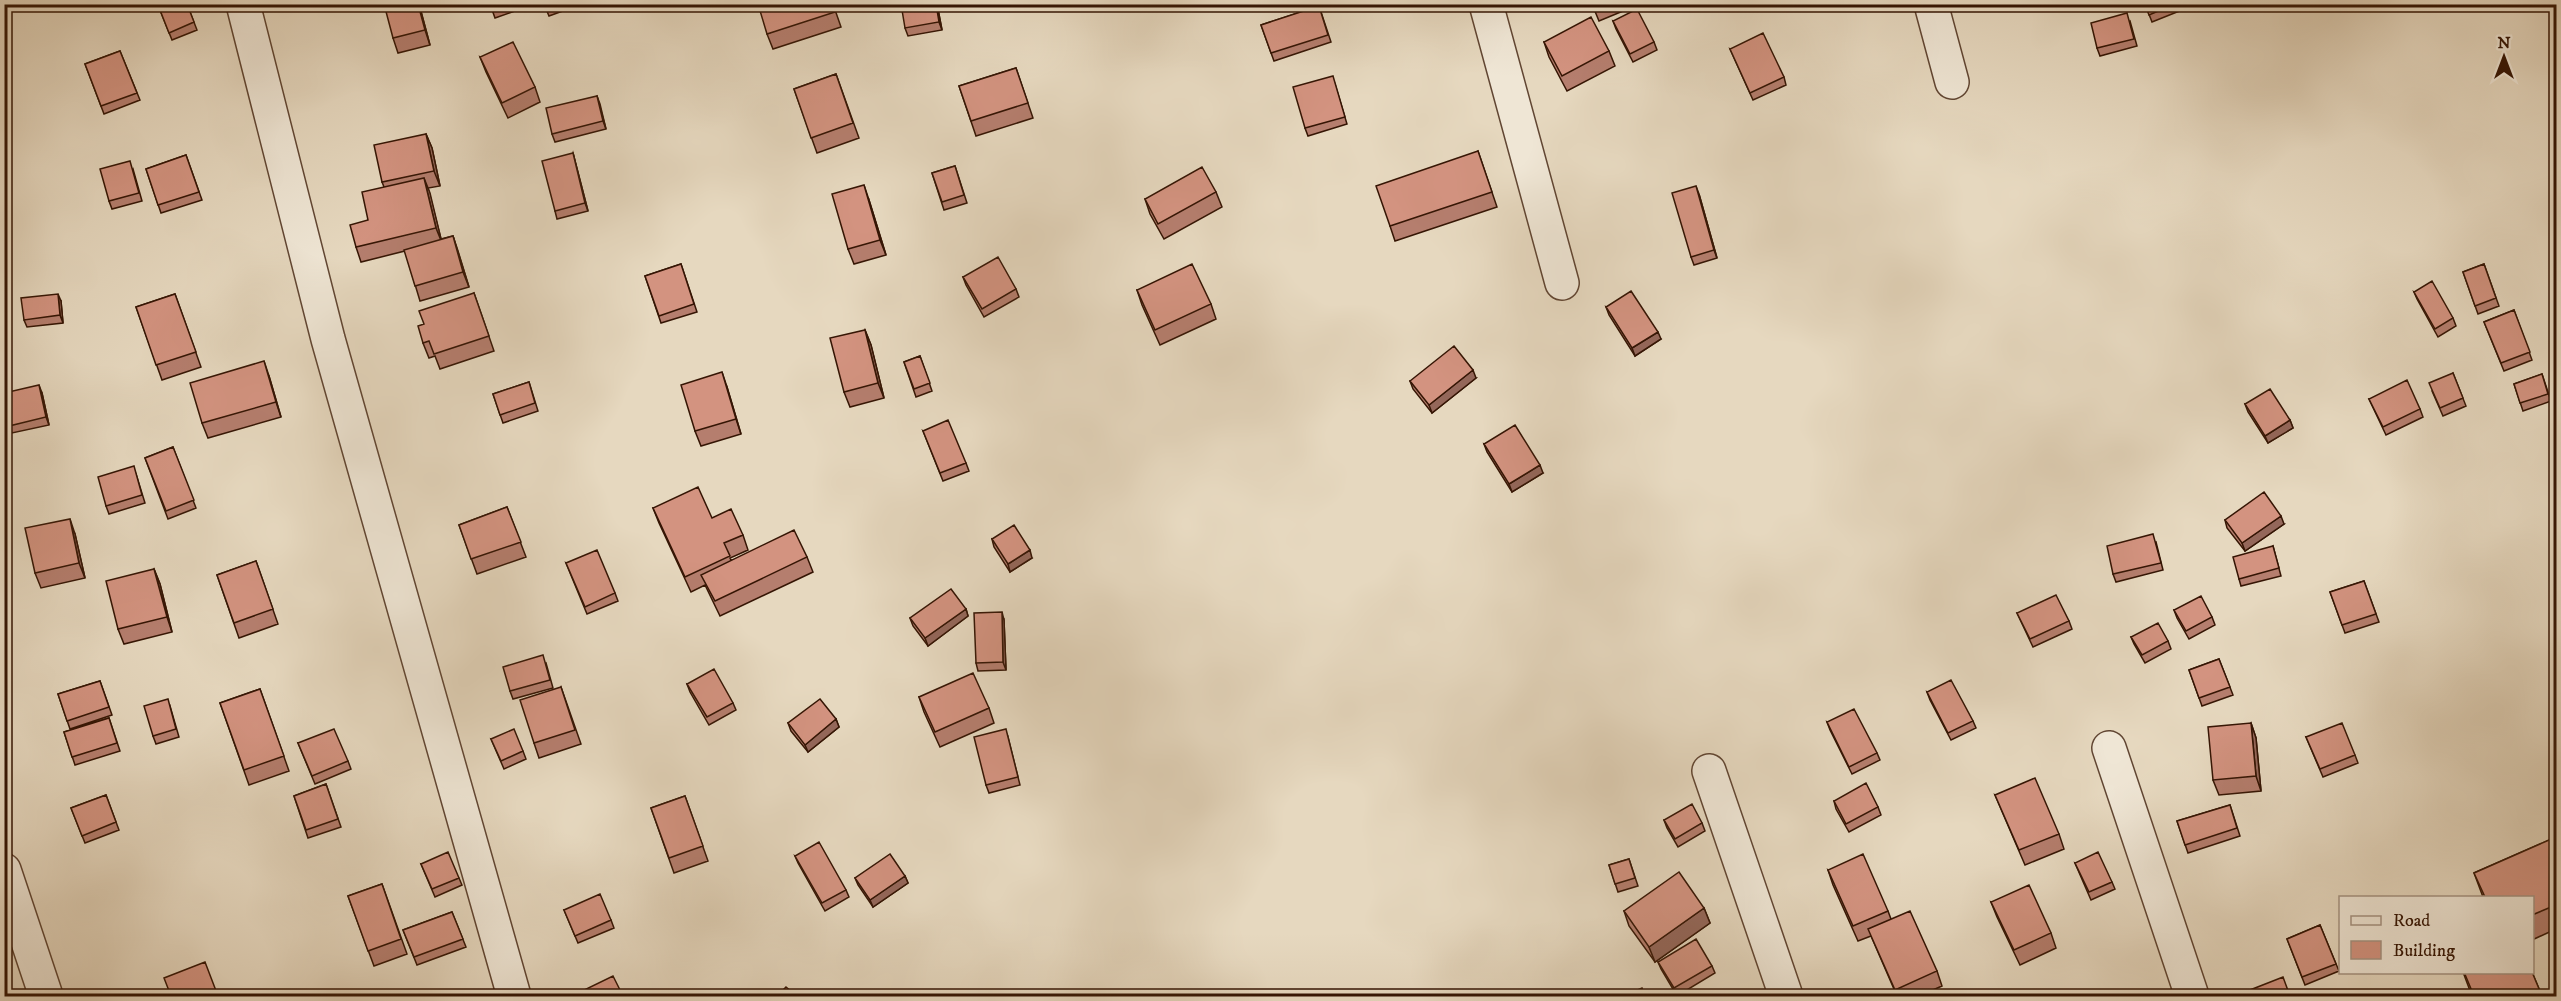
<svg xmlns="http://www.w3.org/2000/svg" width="2561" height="1001" font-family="'IM FELL DW Pica',serif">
	<rect width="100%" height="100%" fill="#e6d8bf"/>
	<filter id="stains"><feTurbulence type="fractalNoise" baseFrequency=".00333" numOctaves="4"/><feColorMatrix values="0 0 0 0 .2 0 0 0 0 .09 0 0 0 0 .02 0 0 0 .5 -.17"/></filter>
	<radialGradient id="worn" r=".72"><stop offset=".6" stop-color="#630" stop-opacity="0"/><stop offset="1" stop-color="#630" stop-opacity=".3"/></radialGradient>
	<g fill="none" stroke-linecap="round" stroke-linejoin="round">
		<defs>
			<path id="minor" d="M243,4L328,339L514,996
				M1486,4L1562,283
				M1931,4L1952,82
				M2109,748L2192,996
				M1709,771L1786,996
				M4,870L46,996"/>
		</defs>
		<use href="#minor" stroke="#614633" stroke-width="36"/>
		<use href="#minor" stroke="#efe6d5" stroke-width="33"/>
	</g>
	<path fill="#b57e6e" stroke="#351504" stroke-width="1.5" d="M187,4L197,30L172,40L160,10Z
		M419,4L430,45L398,53L393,38Z
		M490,4H528L529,6L495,18Z
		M544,4H582L549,16Z
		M833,4L841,27L773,49L767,34Z
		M937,4L942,30L908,36L905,28Z
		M1592,4H1640L1599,21Z
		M2145,4H2197L2152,22Z
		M1319,6L1331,42L1274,61L1261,25Z
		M1613,21L1654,42L1657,50L1633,62L1616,29Z
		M2130,21L2137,46L2100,56L2097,48Z
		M1544,42L1609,51L1615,66L1567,91L1549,57Z
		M1730,49L1784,77L1786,85L1753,100Z
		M120,51L140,100L104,114L85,64Z
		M480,57L535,87L540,102L508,118L486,72Z
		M1016,68L1033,118L976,136L959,86Z
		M836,74L859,138L817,153L794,89Z
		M1335,84L1347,124L1308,136L1305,128Z
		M597,96L606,129L555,142L552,134Z
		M426,134L432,148L440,186L428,188L441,239L453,236L469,287L420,301L405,251L361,262L356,247L384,187L382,182Z
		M1478,151L1497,207L1395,241L1390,226Z
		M573,153L588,211L557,219L555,211Z
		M186,155L202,200L161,213L146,169Z
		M955,166L967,203L944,210L932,173Z
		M133,169L142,201L112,209L109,201Z
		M1216,192L1222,207L1164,239L1150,214L1145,199Z
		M1699,194L1717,258L1694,265L1691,257Z
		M869,200L886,255L854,264L848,249Z
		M681,264L697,312L661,323L645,276Z
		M2484,264L2499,306L2478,314L2463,272Z
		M963,277L1016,289L1019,297L984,317L966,285Z
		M1137,290L1211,304L1216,319L1160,345L1142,305Z
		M2414,292L2453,318L2456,326L2438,337L2417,299Z
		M474,293L494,351L440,369L435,356L429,358L423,343L424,324Z
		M175,294L201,367L162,380L136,307Z
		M61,301L63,323L27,327L24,320Z
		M1606,307L1661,339L1635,356L1609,315Z
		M2514,310L2532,360L2504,371L2484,322Z
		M865,330L871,345L884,398L850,407L844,392Z
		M920,356L932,391L916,397L904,362Z
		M2453,373L2466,406L2443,416L2432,391Z
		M2542,374L2551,401L2523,411L2514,384Z
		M269,376L281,417L208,438L202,423Z
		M1476,378L1432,413L1413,389L1410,381Z
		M529,382L538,411L503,423L493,394Z
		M727,387L741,434L701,446L695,431Z
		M42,393L49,425L12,433L9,426Z
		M2369,399L2420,409L2423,417L2386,435Z
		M2245,404L2290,420L2293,428L2268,443L2248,412Z
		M923,431L966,463L969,471L943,481Z
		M1484,444L1543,473L1512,492L1487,452Z
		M173,447L196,508L168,519L145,458Z
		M136,474L145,503L109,514L106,506Z
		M507,507L526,557L477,574L459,525Z
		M653,508L712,518L743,535L748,550L730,558L731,560L807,557L813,572L720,616L705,585L691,592L659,523Z
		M2225,520L2284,524L2245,551L2227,528Z
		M75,534L85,578L41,588L35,573Z
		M992,539L1032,558L1010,572L994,547Z
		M2156,542L2163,570L2116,582L2113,574Z
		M2273,546L2281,576L2241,586L2239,579Z
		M256,561L278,624L239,638L217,575Z
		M566,563L615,593L618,601L587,614Z
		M154,569L160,584L172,632L124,644L118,629Z
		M2364,581L2379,622L2345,633L2330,592Z
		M966,609L968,616L928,646L913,626L910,618Z
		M2174,610L2212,617L2215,625L2189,639L2177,618Z
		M2017,613L2069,621L2072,629L2033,647Z
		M1004,620L1006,670L978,671L976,663Z
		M2131,637L2168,641L2171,649L2145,663L2134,644Z
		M2219,659L2233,695L2202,706L2189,670Z
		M546,663L553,688L513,699L510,691Z
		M100,681L112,715L70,729L58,694Z
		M687,684L733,703L736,710L709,725L690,692Z
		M561,687L581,744L539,758L534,743Z
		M260,689L289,771L249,785L220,703Z
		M1927,692L1973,721L1976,728L1951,740L1930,700Z
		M919,697L989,708L994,723L940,747L924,712Z
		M170,706L179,737L156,744L153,736Z
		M109,718L120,751L75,765L64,732Z
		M836,719L839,727L808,752L791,731L788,723Z
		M1827,722L1877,753L1880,760L1852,774L1830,730Z
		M2251,723L2256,738L2261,791L2219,795L2213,780Z
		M1008,737L1020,785L989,793L986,785Z
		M2306,737L2355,755L2358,763L2323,777Z
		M491,739L523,751L526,759L504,769Z
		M298,743L348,761L351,769L315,784Z
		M326,784L341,827L308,838L294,796Z
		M106,795L119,830L85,843L71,808Z
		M1995,795L2059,834L2064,849L2025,865Z
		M685,796L708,861L674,873L651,808Z
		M1834,801L1878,807L1881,815L1849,832L1836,809Z
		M2230,805L2240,836L2188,853L2177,821Z
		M1664,820L1702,823L1705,831L1678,847L1667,828Z
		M2556,837V929L2532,940V897H2483L2474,873Z
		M795,856L846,890L849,897L825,911L798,863Z
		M1629,859L1638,886L1618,892L1609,865Z
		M2075,863L2112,882L2115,889L2091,900Z
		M421,864L459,878L462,885L435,897Z
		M1828,870L1888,911L1891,919L1937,971L1942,986L1919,996H1897L1871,936L1858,941L1833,885Z
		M905,876L908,883L873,907L858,885L855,878Z
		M382,884L407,954L374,966L348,896Z
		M1991,902L2051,933L2056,948L2020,965L1997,917Z
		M1704,908L1710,923L1655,962L1629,926L1624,911Z
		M564,910L611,920L614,928L578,943Z
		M452,912L466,947L417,965L403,930Z
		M2320,925L2339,971L2305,985L2287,939Z
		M1658,962L1712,966L1715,973L1677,996L1661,969Z
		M2463,972H2532L2542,996H2472Z"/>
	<path fill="#94675a" stroke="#351504" stroke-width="1.5" d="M418,4H419L430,45L425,30Z
		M936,4H937L942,30L939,22Z
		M597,96L600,104L606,129L603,121Z
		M426,134L432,148L440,186L434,171Z
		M573,153L575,161L588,211L585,203Z
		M424,178L430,193L442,243L436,228Z
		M864,185L869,200L886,255L880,240Z
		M1696,186L1699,194L1717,258L1714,250Z
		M453,236L458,251L469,287L463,272Z
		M58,294L61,301L63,323L60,315Z
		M865,330L871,345L884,398L878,383Z
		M1658,332L1661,339L1635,356L1632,348Z
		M264,361L269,376L281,417L276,402Z
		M1473,370L1476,378L1432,413L1429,405Z
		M722,372L727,387L741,434L736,419Z
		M39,385L42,393L49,425L46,417Z
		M2290,420L2293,428L2268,443L2265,436Z
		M1540,465L1543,473L1512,492L1509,484Z
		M2281,516L2284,524L2245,551L2242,543Z
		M70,519L75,534L85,578L79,563Z
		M1030,550L1032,558L1010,572L1008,564Z
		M154,569L160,584L172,632L167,617Z
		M966,609L968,616L928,646L925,638Z
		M1002,612L1004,620L1006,670L1003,662Z
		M836,719L839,727L808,752L805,745Z
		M2251,723L2256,738L2261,791L2256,776Z
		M905,876L908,883L873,907L870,900Z
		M1704,908L1710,923L1655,962L1649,947Z"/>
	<path fill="#d39380" stroke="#351504" stroke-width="1.5" d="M172,4H187L194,22L169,33L160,10Z
		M384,4H418L425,30L393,38Z
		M544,4H557L546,9Z
		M758,4H833L835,12L767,34Z
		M901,4H936L939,22L905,28Z
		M2145,4H2175L2149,15Z
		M1319,6L1328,35L1271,53L1261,25Z
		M1637,9L1654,42L1630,54L1613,21Z
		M2127,13L2134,39L2097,48L2091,23Z
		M1591,17L1609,51L1562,76L1544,42Z
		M1763,33L1784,77L1750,93L1730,49Z
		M513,42L535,87L502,103L480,57Z
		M120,51L137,93L101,106L85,64Z
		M1016,68L1028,103L971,121L959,86Z
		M836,74L853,123L811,138L794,89Z
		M1333,76L1345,117L1305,128L1293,87Z
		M597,96L603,121L552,134L546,108Z
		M426,134L434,171L382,182L374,145Z
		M1478,151L1492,192L1390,226L1376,186Z
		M573,153L585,203L555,211L542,161Z
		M186,155L199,192L158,205L146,169Z
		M130,161L139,193L109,201L100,169Z
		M955,166L964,195L942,202L932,173Z
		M1202,167L1216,192L1158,224L1145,199Z
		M424,178L436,228L356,247L350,225L368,220L362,192Z
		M864,185L880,240L848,249L832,194Z
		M1696,186L1714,250L1691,257L1672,193Z
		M453,236L463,272L415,286L404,250Z
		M998,257L1016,289L982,309L963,277Z
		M681,264L694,304L659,316L645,276Z
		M1192,264L1211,304L1155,330L1137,290Z
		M2484,264L2496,298L2475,306L2463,272Z
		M2432,281L2453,318L2435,329L2414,292Z
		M1631,291L1658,332L1632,348L1606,307Z
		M474,293L489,336L434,354L429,341L423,343L418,326L424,324L419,311Z
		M58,294L60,315L24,320L21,298Z
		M175,294L196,352L156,365L136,307Z
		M2514,310L2530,352L2501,363L2484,322Z
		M865,330L878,383L844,392L830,338Z
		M1454,346L1473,370L1429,405L1410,381Z
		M920,356L930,383L914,389L904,362Z
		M264,361L276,402L202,423L190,383Z
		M722,372L736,419L695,431L681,385Z
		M2453,373L2463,398L2440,408L2429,383Z
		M2542,374L2548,394L2520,403L2514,384Z
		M2407,380L2420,409L2383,427L2369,399Z
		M529,382L535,403L500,415L493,394Z
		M39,385L46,417L9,426L4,405V393Z
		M2270,389L2290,420L2265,436L2245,404Z
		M948,420L966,463L940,473L923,431Z
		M1515,425L1540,465L1509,484L1484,444Z
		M173,447L194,500L166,511L145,458Z
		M134,466L142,495L106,506L98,477Z
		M698,487L712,518L731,509L743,535L724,543L730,556L685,577L653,508Z
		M2264,492L2281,516L2242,543L2225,520Z
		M507,507L521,542L471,559L459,525Z
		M70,519L79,563L35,573L25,528Z
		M1014,525L1030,550L1008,564L992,539Z
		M794,530L807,557L715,601L701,575Z
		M2153,534L2161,563L2113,574L2107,546Z
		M2273,546L2279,568L2239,579L2233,557Z
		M597,550L615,593L585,607L566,563Z
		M256,561L273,609L234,623L217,575Z
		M154,569L167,617L118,629L106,581Z
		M2364,581L2376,614L2342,625L2330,592Z
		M951,589L966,609L925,638L910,618Z
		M2056,595L2069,621L2030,639L2017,613Z
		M2201,596L2212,617L2186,631L2174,610Z
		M1002,612L1003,662L976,663L974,613Z
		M2158,623L2168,641L2142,655L2131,637Z
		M543,655L550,680L510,691L503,667Z
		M2219,659L2230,687L2199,698L2189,670Z
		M714,669L733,703L707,717L687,684Z
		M973,673L989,708L935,732L919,697Z
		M1951,680L1973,721L1948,733L1927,692Z
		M100,681L109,707L67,721L58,694Z
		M561,687L575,730L534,743L520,700Z
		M260,689L284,756L244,770L220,703Z
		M168,699L176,729L153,736L144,706Z
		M820,699L836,719L805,745L788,723Z
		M1854,709L1877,753L1849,767L1827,722Z
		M109,718L117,743L72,757L64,732Z
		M2251,723L2256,776L2213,780L2208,727Z
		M2342,723L2355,755L2320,769L2306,737Z
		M334,729L348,761L312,776L298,743Z
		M514,729L523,751L501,761L491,739Z
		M1006,729L1018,777L986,785L974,737Z
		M2035,778L2059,834L2019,850L1995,795Z
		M1866,783L1878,807L1846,824L1834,801Z
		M326,784L338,819L306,830L294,796Z
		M106,795L116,822L82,836L71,808Z
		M685,796L703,846L669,858L651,808Z
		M1692,804L1702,823L1675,839L1664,820Z
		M2230,805L2237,828L2185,845L2177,821Z
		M2556,837V905L2532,915V897H2485L2474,873Z
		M819,842L846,890L822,903L795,856Z
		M448,852L459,878L432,889L421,864Z
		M2098,852L2112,882L2089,892L2075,863Z
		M890,854L905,876L870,900L855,878Z
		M1863,854L1888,911L1853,926L1828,870Z
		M1629,859L1635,878L1615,884L1609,865Z
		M1679,872L1704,908L1649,947L1624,911Z
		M382,884L401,939L368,951L348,896Z
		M2029,885L2051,933L2014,950L1991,902Z
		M600,894L611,920L575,936L564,910Z
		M1910,911L1937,971L1895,990L1868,929Z
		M452,912L463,939L414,957L403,930Z
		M2320,925L2336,964L2302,977L2287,939Z
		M1696,939L1712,966L1674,988L1658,962Z
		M205,962L218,996H171L164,978Z
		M2464,972H2532L2542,996H2474Z
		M613,976L623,996H582L580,992Z
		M2283,977L2290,996H2253L2250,990Z
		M786,987L797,996H777Z
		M1642,988L1645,996H1624Z"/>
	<rect width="2561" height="1001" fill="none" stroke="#e6d8bf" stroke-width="24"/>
	<rect x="6" y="6" width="2549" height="989" fill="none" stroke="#351504" stroke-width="3"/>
	<rect x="12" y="12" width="2537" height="977" fill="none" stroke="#351504" stroke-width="1.5"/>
	<rect x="2339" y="896" width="195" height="78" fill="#efe6d5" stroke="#a59281" stroke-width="1.5"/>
	<rect x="2351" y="916" width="30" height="9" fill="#efe6d5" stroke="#a59281" stroke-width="1.5"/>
	<text x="2393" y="926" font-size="18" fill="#351504">Road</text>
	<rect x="2351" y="941" width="30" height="18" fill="#d39380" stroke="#a59281" stroke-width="1.5"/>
	<text x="2393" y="956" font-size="18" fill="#351504">Building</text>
	<g transform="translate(2504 57)" stroke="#efe6d5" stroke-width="4.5" paint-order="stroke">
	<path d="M0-4.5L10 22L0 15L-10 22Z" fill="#351504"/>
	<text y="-9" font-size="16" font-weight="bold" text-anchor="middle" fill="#351504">N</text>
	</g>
	<rect width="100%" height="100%" filter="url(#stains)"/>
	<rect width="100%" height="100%" fill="url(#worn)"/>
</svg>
